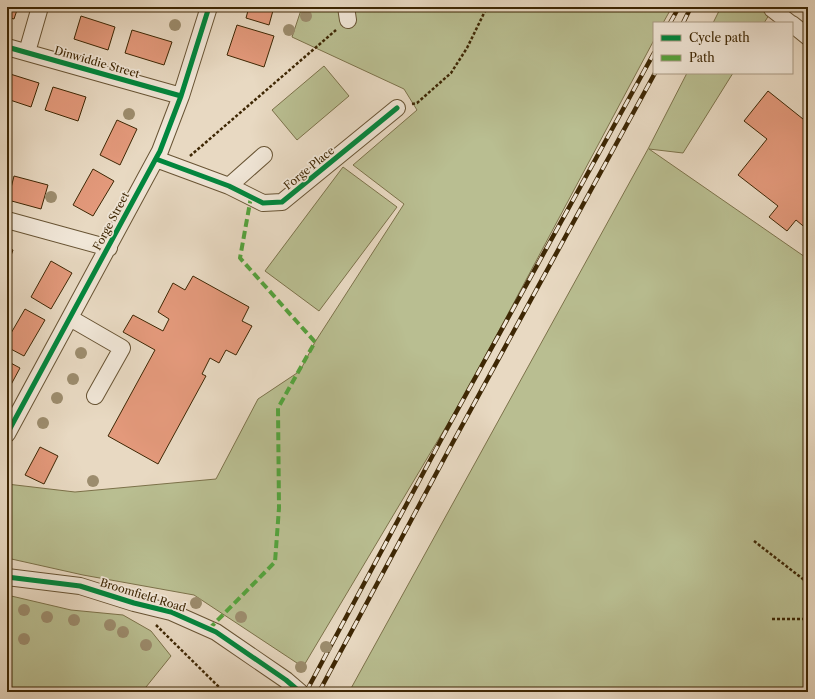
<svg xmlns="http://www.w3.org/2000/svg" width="815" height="699" font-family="'Libre Caslon Text',serif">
	<rect width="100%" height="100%" fill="#e8d9c2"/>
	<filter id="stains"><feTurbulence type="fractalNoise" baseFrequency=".005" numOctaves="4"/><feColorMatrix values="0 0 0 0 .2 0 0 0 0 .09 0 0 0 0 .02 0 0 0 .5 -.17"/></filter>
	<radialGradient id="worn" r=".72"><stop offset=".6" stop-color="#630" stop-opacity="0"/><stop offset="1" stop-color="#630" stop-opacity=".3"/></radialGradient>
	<path fill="#b9be91" stroke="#7c724a" d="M302,7H672L663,23H654V40L463,398L303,667L194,595L83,575L7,558V484L75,492L216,479L258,399L300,371L315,342L404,204L353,165L417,110L404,89L292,37Z
		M721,7H774L764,23H713Z
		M324,66L349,96L297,140L272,110Z
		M687,73H733L683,153L649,149L808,259V692H349L648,149Z
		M343,167L397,207L319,311L265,271Z
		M7,595L71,610L123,615L151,631L171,656L142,692H7Z"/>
	<path fill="#e3997b" stroke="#3e2704" d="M7,7H18L14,19L7,17Z
		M171,7H186L185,11Z
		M249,7H274L269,25L246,18Z
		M81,16L115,27L108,50L74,39Z
		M237,25L274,36L264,67L227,55Z
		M132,30L172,42L164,65L125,53Z
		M7,73L39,83L31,107L7,99Z
		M53,87L86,97L78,121L45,110Z
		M768,91L808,123V230L796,220L787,231L769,217L778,206L738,175L767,139L744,121Z
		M117,120L137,129L120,165L100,155Z
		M93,169L114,181L93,216L73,205Z
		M14,176L48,185L41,209L8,200Z
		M7,248L13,250L7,267Z
		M51,261L72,273L51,309L31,297Z
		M193,276L249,307L242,321L252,326L236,355L226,350L219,363L210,358L202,374L206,376L158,464L108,436L155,350L123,332L133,315L163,331L169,319L158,312L173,283L185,290Z
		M25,309L45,320L24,356L7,347V340Z
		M7,361L20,368L7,392Z
		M40,447L58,456L44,484L25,475Z"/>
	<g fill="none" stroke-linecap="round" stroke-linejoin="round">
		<defs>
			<path id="minor" d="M346,7L348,20
				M774,7L772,9L790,23
				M792,24L808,37
				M7,47L181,96
				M27,52L40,7
				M156,159L229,186L263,203L282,202L397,108
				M229,186L264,155
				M7,220L109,248
				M70,318L122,348L95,396
				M7,434L160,151L181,96L209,7
				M7,577L80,586L134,603L171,612L216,632L286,680L300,692"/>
		</defs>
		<use href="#minor" stroke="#685434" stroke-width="18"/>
		<path stroke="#3e2704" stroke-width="2.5" stroke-dasharray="3 2" stroke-linecap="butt" d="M412,104L417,103L451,73L467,48L487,7
			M190,156L336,30
			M754,541L808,583
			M772,619H808
			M156,625L224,692"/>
		<use href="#minor" stroke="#f0e6d7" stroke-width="16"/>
		<defs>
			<path id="rail" d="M670,23L679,7
				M683,23L691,7
				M306,692L442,438L654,53
				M319,692L452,444L655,73"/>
		</defs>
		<use href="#rail" stroke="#3e2704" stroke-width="4.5"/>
		<use href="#rail" stroke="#f0e6d7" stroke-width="3" stroke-dasharray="9" stroke-linecap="butt"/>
		<path stroke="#54a33d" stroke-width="4" stroke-dasharray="8 4" stroke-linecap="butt" d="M209,629L275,562L279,508L278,408L315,342L240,258L251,197"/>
		<defs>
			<path id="cycleway" d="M7,47L181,96
				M156,159L229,186L263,203L282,202L397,108
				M7,434L160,151L181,96L209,7
				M7,577L80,586L134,603L171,612L216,632L286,680L300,692"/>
		</defs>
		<use href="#cycleway" stroke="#f0e6d7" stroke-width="8"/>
		<use href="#cycleway" stroke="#00873e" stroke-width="5"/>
	</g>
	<g fill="#9c8c6d">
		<circle cx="306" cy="16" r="6"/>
		<circle cx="175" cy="25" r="6"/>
		<circle cx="289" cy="30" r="6"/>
		<circle cx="129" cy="114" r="6"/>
		<circle cx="51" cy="197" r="6"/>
		<circle cx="81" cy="353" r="6"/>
		<circle cx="73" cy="379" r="6"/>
		<circle cx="57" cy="398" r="6"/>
		<circle cx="43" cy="423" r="6"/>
		<circle cx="93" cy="481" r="6"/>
		<circle cx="196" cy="603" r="6"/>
		<circle cx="24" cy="610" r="6"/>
		<circle cx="47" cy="617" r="6"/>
		<circle cx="241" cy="617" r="6"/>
		<circle cx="74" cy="620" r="6"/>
		<circle cx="110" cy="625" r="6"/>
		<circle cx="123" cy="632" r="6"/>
		<circle cx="24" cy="639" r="6"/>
		<circle cx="146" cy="645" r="6"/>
		<circle cx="326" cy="647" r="6"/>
		<circle cx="301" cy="667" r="6"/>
	</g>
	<g text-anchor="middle" stroke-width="3.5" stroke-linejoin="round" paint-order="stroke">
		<g font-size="11" fill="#3e2704" stroke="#f0e6d7">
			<text transform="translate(97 62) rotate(16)" y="4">Dinwiddie Street</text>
			<text transform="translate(309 168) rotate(-39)" y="4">Forge Place</text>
			<text transform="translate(111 221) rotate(-62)" y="4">Forge Street</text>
			<text transform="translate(143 595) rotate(17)" y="4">Broomfield Road</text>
		</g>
	</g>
	<rect width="815" height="699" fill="none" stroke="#e8d9c2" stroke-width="24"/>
	<rect x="8" y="8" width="799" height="683" fill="none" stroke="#3e2704" stroke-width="2"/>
	<rect x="12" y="12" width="791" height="675" fill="none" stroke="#3e2704"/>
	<rect x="653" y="22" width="140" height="52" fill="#f0e6d7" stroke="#a99a83"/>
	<rect x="661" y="35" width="20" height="6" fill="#00873e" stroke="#a99a83"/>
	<text x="689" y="42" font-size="12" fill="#3e2704">Cycle path</text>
	<rect x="661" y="55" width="20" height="6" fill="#54a33d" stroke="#a99a83"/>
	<text x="689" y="62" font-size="12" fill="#3e2704">Path</text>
	<rect width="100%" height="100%" filter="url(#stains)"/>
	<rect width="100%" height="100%" fill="url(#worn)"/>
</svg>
